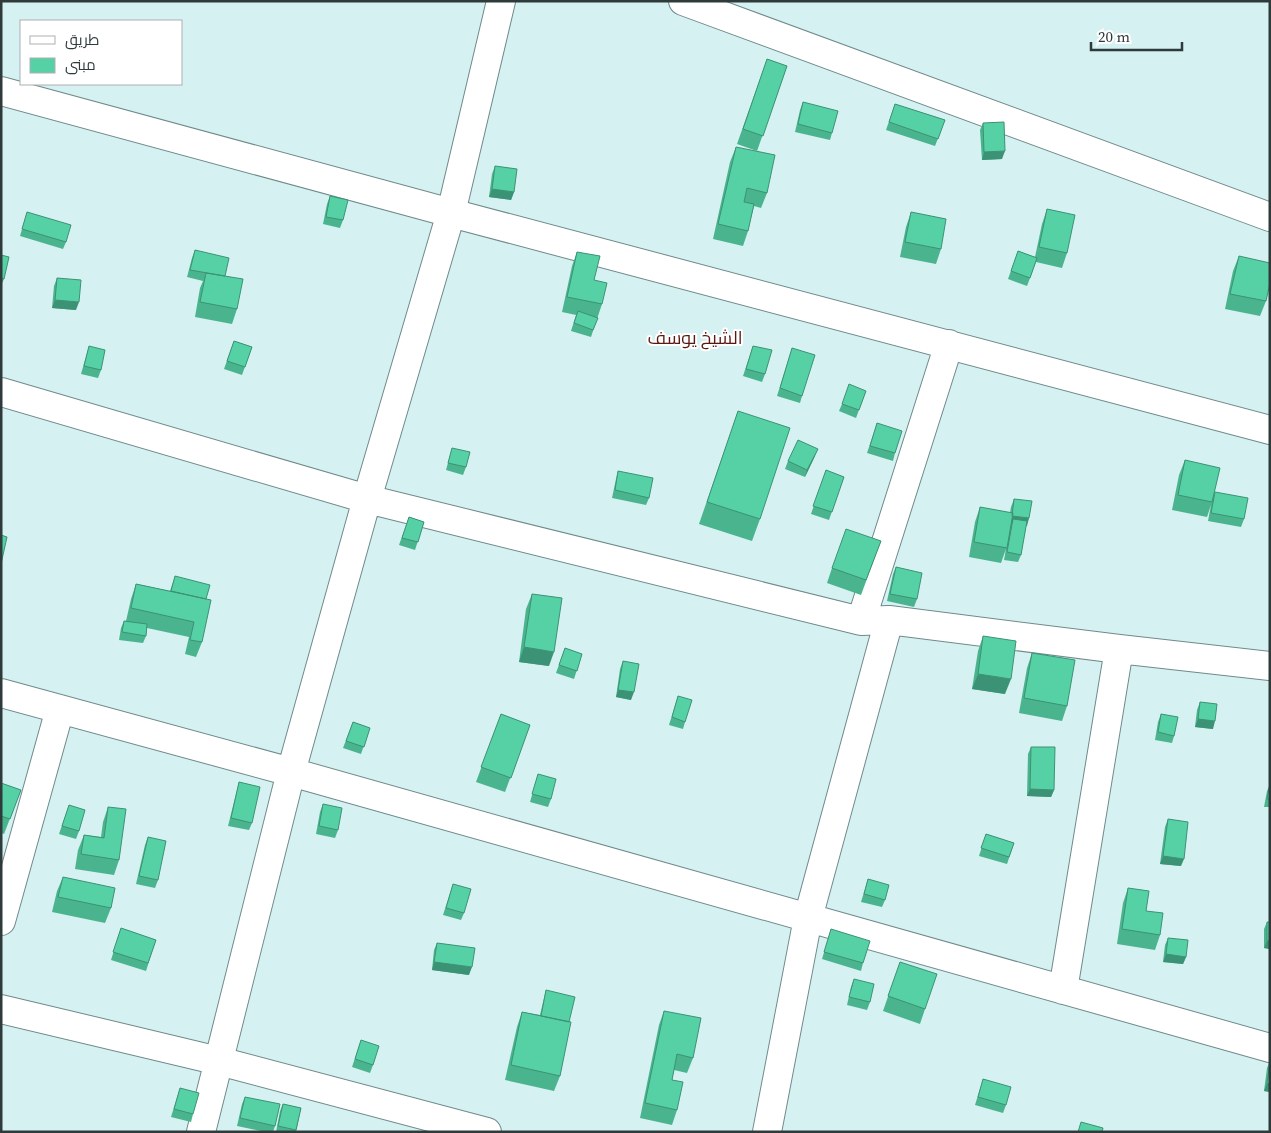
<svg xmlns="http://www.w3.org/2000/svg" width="1271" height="1133" font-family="'Source Serif 4',Cairo,serif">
	<rect width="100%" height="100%" fill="#d5f1f2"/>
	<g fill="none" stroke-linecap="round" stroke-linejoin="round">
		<defs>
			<path id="minor" d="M683,1L1270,217
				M1,91L451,213L1270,430
				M1,392L367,499L861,621L889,620L1119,649L1270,666
				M861,621L949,344
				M1,693L291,772L1270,1048
				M1,921L60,709
				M1063,990L1119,649
				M1,1009L219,1061L487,1132
				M201,1132L291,772L367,499L451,213L501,1
				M767,1132L808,918L889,620"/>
		</defs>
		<use href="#minor" stroke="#708a8c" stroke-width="30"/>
		<use href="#minor" stroke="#fff" stroke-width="28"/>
	</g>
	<path fill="#4ab48e" d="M767,59L787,66L757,151L737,144Z
		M803,102L832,133L830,140L795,132L800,110Z
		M895,104L945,120L935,146L886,130Z
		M983,123L1002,159L982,160L980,130Z
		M736,147L767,193L761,208L754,206L748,231L743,246L713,239L730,162Z
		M495,166L514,192L511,200L489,197L492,174Z
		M330,196L343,220L340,228L323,224L327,204Z
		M1047,209L1067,253L1062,268L1036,262L1027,286L1008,279L1018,251L1035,257L1042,224Z
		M27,212L66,242L63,249L20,236Z
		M911,212L941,249L936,264L900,257L906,227Z
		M195,250L225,276L237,309L232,324L195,317L200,288L203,281L187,277L192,258Z
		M577,252L594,280L602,304L591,337L571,331L576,315L562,312L572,266Z
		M1,255L4,279L1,286Z
		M1239,256L1266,301L1260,316L1225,309L1233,271Z
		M57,278L76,310L52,308L54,286Z
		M234,341L252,347L242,375L224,369Z
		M89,346L101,370L98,378L81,374Z
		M753,346L765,374L762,382L743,376Z
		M792,348L802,396L800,403L777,396Z
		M866,391L856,418L839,411L842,404Z
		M738,411L760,519L752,541L699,524Z
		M877,423L895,453L893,461L867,453Z
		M452,448L466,467L463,475L446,470Z
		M815,456L805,477L785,469L788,461Z
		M1185,460L1214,496L1244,519L1241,527L1208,521L1211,505L1207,517L1172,510L1179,475Z
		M826,470L844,477L829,520L811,514Z
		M618,471L649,498L646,505L612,498L616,479Z
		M1014,499L1029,518L1026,526L1021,555L1018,562L1004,560L1006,549L1001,563L969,557L975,522L980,507L1010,513L1011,507Z
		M409,517L424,522L415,550L399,545Z
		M881,541L861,595L827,583L832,568Z
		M896,567L917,599L914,607L887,601L893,574Z
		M175,576L206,599L202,642L196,657L185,654L189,637L147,628L146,636L143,643L119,640L121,628L124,621H126L131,599L136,584L170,591Z
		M532,594L549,666L519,662L526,609Z
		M983,636L1005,694L972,689L978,651Z
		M565,648L582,654L574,679L556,673Z
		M1032,653L1067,706L1062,721L1019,713L1027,668Z
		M623,661L631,700L616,697L620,669Z
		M678,696L685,722L683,729L669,725Z
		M1200,702L1213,729L1195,727L1197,710Z
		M501,714L530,725L505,792L476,782Z
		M1161,714L1174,736L1172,743L1155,740L1158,722Z
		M353,722L370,728L361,754L343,748Z
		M1031,747L1054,790L1051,797L1027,796L1028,754Z
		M538,774L551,799L548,807L530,802Z
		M239,782L252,823L249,830L228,826Z
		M1,783L21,790L4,834L1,833Z
		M1270,784V807H1264L1267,791Z
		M323,804L338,830L335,838L316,834L320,812Z
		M69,805L79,831L76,839L59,834Z
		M108,807L119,860L114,875L75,869L78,850L84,835L101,837L103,822Z
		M1168,819L1181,866L1160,864L1165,827Z
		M986,834L1014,843L1007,864L979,856Z
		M148,837L158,880L155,888L136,884L145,845Z
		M63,877L111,908L105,923L52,912L57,891Z
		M868,879L885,900L882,907L861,902Z
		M453,884L464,913L461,920L443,915Z
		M1128,888L1146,911L1160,935L1155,950L1117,944L1123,903Z
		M1267,922H1270V949L1264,948V929Z
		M121,928L156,940L146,971L111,960Z
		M831,929L863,963L861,971L822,959Z
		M1168,938L1186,957L1183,964L1163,962L1165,945Z
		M437,943L469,975L432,970L434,950Z
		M900,962L925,1009L920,1024L883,1011Z
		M854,979L870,1002L867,1010L847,1005L851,987Z
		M546,990L569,1022L560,1076L554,1091L505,1080L517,1027L522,1012L540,1015L544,998Z
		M664,1011L693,1058L687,1073L674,1070L672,1080L677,1110L672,1125L640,1118L659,1025Z
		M361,1040L373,1065L370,1073L352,1067Z
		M1270,1061V1092L1264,1091L1267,1068Z
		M983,1079L1006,1105L1003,1113L975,1105Z
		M180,1088L193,1114L191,1122L171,1117Z
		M245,1097L275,1126L273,1132H266L237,1126L242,1104Z
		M283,1104L301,1108L296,1132H276L280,1111Z"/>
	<path fill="#3c9274" d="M1005,151L1002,159L982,160L984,152Z
		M492,189L514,192L511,200L489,197Z
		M55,300L79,302L76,310L52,308Z
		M818,449L815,456L805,477L807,470Z
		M1012,516L1029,518L1027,526L1012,524L1013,519L1011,524H1009Z
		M524,647L554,652L549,666L519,662Z
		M978,674L1011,679L1005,694L972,689Z
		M618,690L634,692L631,700L616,697Z
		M1198,719L1215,721L1213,729L1195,727Z
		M1030,789L1054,790L1051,797L1027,796Z
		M1163,856L1184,859L1181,866L1160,864Z
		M1267,941H1270V949L1264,948Z
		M1166,954L1186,957L1183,964L1163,962Z
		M434,962L472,967L469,975L432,970Z
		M1267,1083L1270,1084V1092L1264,1091Z"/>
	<path fill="#56d1a5" stroke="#3c9274" d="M767,59L787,66L763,136L743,129Z
		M803,102L838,111L832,133L798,124Z
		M895,104L945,120L938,139L889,122Z
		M1004,122L1005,151L984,152L983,123Z
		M736,147L775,155L767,193L747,188L744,202L754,204L748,231L718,224Z
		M495,166L517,169L514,192L492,189Z
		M330,196L348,200L343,220L326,217Z
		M1047,209L1075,215L1067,253L1039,247Z
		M27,212L71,225L66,242L22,229Z
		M911,212L946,219L941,249L905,242Z
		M195,250L229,258L225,276L190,270Z
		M1018,251L1037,258L1030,278L1011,271Z
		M577,252L600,256L594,280L607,283L602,304L567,297Z
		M1,255L9,257L4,279L1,278Z
		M1239,256L1270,263V283L1266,301L1230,294Z
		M206,273L243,279L237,309L200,302Z
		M57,278L81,280L79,302L55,300Z
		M578,311L598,318L593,330L574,323Z
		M234,341L252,347L245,367L227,361Z
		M89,346L105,350L101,370L84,366Z
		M753,346L772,350L765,374L746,369Z
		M792,348L815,355L802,396L780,388Z
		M849,384L866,391L859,410L842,404Z
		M738,411L790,428L760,519L707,502Z
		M877,423L902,431L895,453L870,446Z
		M798,440L818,449L807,470L788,461Z
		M452,448L470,452L466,467L448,463Z
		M1185,460L1220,468L1212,502L1178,495Z
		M826,470L844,477L832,512L813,506Z
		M618,471L653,478L649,498L615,490Z
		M1215,492L1248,498L1244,519L1211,513Z
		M1014,499L1032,501L1029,518L1012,516Z
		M980,507L1013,513L1007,548L974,542Z
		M409,517L424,522L418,542L402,538Z
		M1013,519L1027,521L1021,555L1007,552Z
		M846,529L881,541L866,580L832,568Z
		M1,535L7,537L1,564Z
		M896,567L922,573L917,599L890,594Z
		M175,576L210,585L206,599L171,591Z
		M136,584L211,600L202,642L190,640L194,622L131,608Z
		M532,594L562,598L554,652L524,647Z
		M124,621L147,624L146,636L122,632Z
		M983,636L1016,641L1011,679L978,674Z
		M565,648L582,654L577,671L559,665Z
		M1032,653L1075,660L1067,706L1024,698Z
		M623,661L639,664L634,692L618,690Z
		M678,696L692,700L685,722L672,717Z
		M1200,702L1217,704L1215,721L1198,719Z
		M501,714L530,725L511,778L481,767Z
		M1161,714L1178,717L1174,736L1158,732Z
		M353,722L370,728L364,747L346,741Z
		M1031,747H1055L1054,790L1030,789Z
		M538,774L556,779L551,799L532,794Z
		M239,782L260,787L252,823L231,818Z
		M1,783L21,790L10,819L1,816Z
		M1270,784V799H1267Z
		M323,804L342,808L338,830L319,826Z
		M69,805L85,810L79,831L62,826Z
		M108,807L126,809L119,860L81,854L84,835L104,838Z
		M1168,819L1188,822L1184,859L1163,856Z
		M986,834L1014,843L1009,857L981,848Z
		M148,837L166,841L158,880L139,876Z
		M63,877L115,888L111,908L58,897Z
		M868,879L889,885L885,900L864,894Z
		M453,884L471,889L464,913L446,908Z
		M1128,888L1149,891L1146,911L1163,913L1160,935L1122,929Z
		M1267,922H1270V941H1267Z
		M121,928L156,940L148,963L113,952Z
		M831,929L870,941L863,963L824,952Z
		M1168,938L1188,940L1186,957L1166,954Z
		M437,943L475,948L472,967L434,962Z
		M900,962L937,974L925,1009L888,996Z
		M854,979L874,984L870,1002L849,997Z
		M546,990L575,997L569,1022L541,1016Z
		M664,1011L701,1018L693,1058L677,1054L672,1080L683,1082L677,1110L645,1103Z
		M522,1012L571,1022L560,1076L511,1065Z
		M361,1040L379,1046L373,1065L355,1059Z
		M1270,1063V1084L1267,1083Z
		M983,1079L1011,1087L1006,1105L978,1097Z
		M180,1088L199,1093L193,1114L174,1109Z
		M245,1097L280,1104L275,1126L240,1118Z
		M283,1104L301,1108L296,1130L278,1126Z
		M1081,1122L1103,1128L1102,1132H1078Z"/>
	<g text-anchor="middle" stroke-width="4" stroke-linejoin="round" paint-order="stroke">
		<g font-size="18" fill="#5b1810" stroke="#fff">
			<text x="695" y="344">الشيخ يوسف</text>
		</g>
	</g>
	<rect width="1271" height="1133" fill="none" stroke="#2f3a3b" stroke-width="5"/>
	<rect x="20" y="20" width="162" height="65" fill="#ffffff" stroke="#acb0b1"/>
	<rect x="30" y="36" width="25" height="8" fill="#ffffff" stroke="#acb0b1"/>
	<text x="65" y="45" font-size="15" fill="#2f3a3b">طريق</text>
	<rect x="30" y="58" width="25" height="15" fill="#56d1a5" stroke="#acb0b1"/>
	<text x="65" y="70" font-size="15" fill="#2f3a3b">مبنى</text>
	<path d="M1091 42v8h91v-8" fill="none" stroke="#2f3a3b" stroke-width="2.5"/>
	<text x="1098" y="42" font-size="15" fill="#2f3a3b" stroke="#ffffff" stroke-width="4" paint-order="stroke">20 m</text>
</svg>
